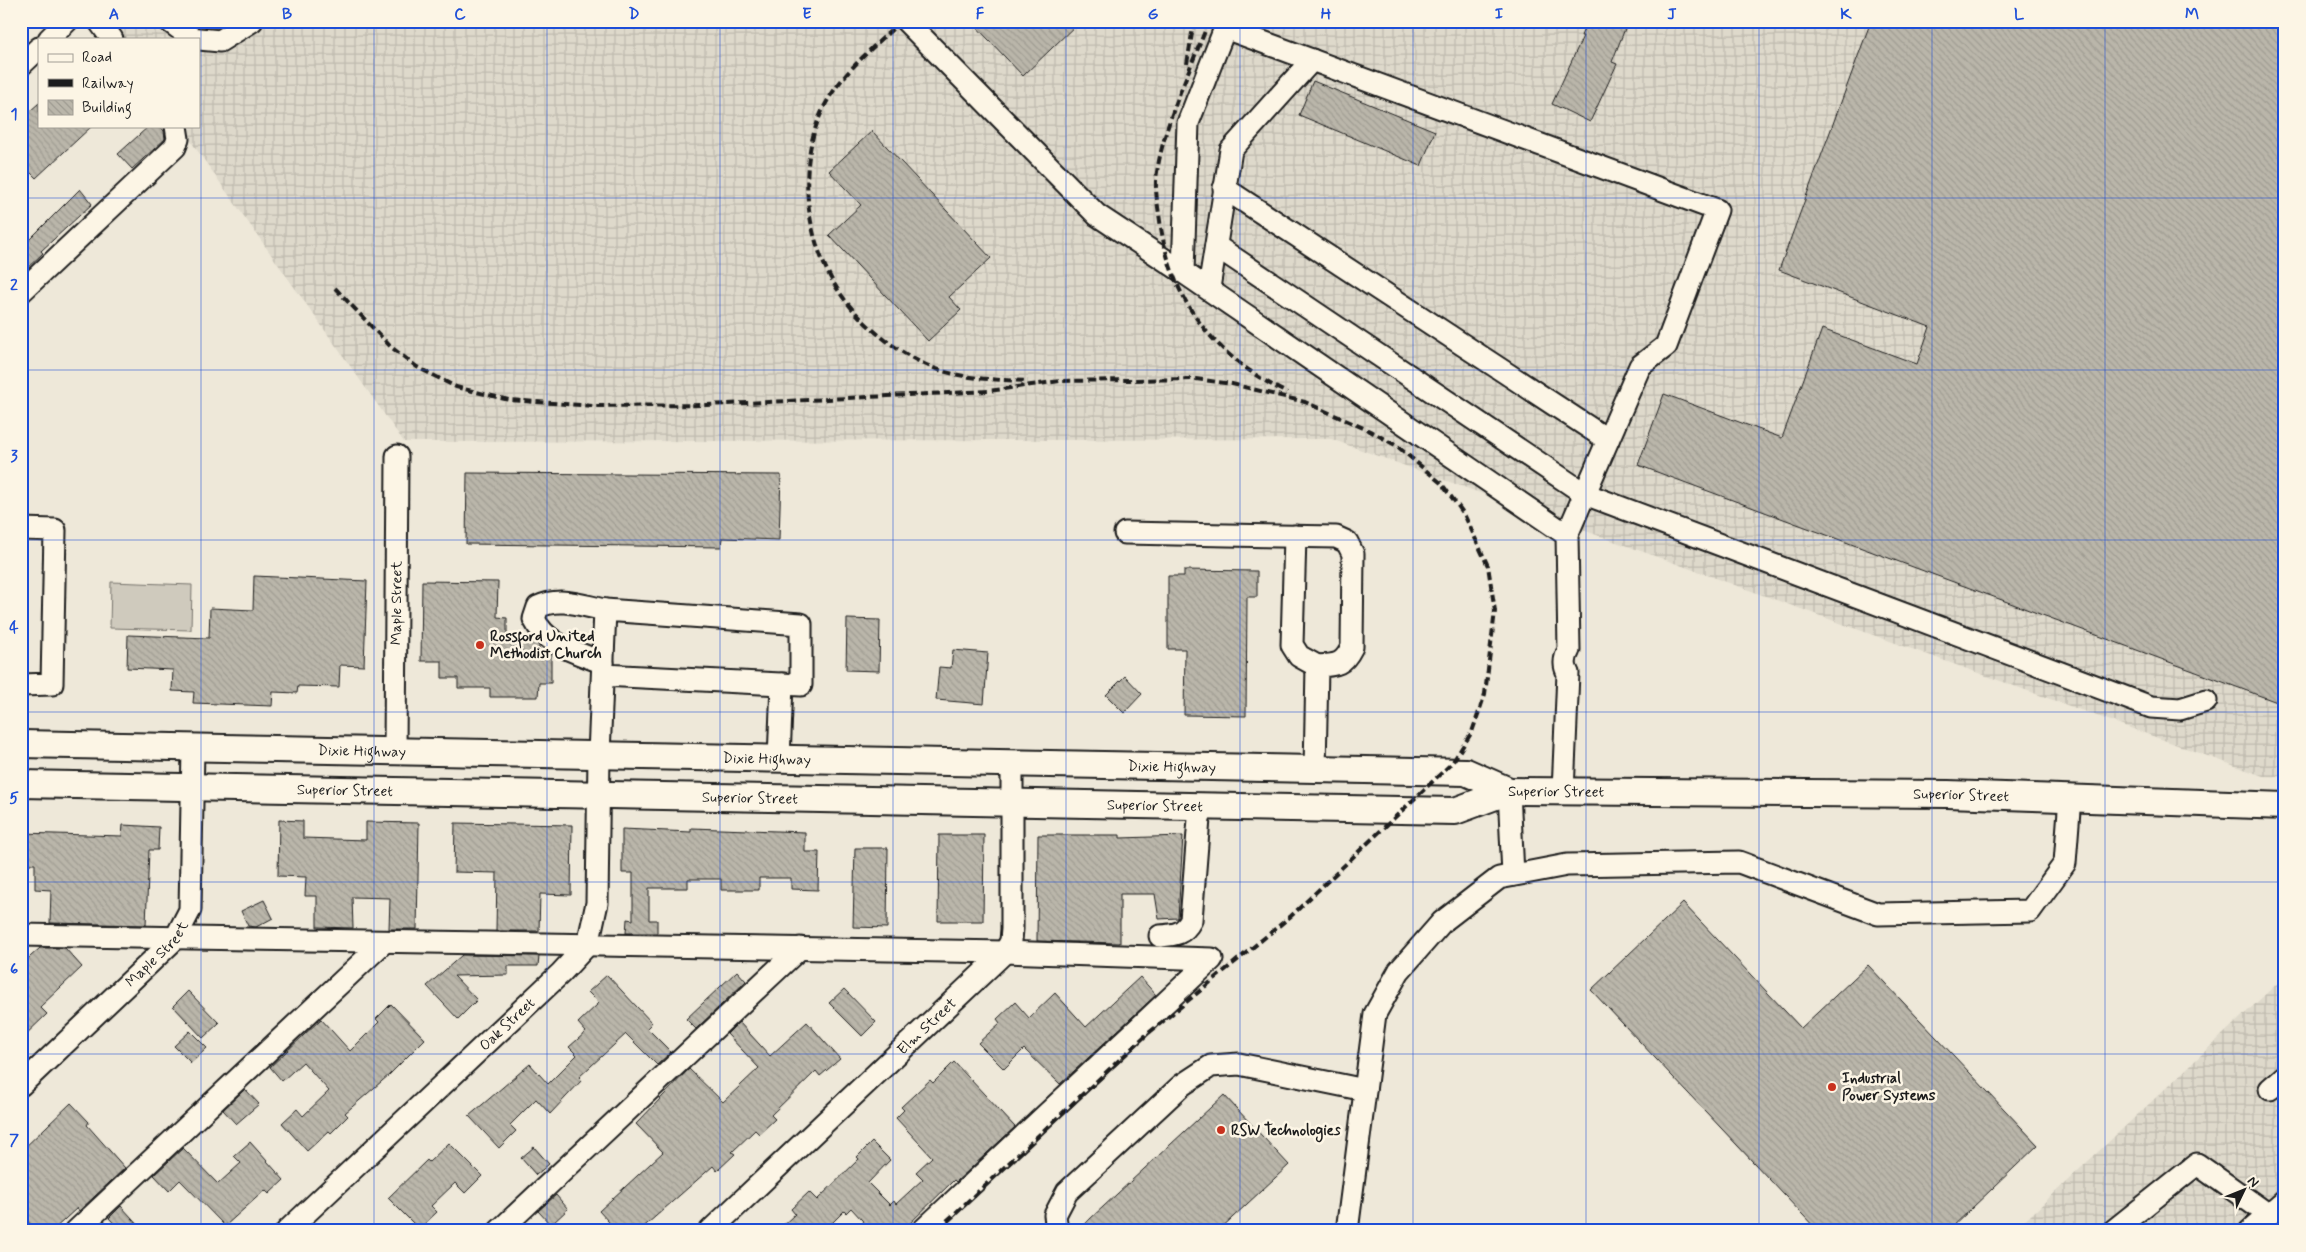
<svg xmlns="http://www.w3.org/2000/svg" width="2306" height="1252" font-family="Mynerve,sans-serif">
	<defs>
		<pattern id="industrial-grid" width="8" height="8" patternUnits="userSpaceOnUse" patternTransform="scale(1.25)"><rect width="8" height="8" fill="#ded9cb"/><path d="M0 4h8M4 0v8" fill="none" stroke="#bebaae"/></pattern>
		<pattern id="building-back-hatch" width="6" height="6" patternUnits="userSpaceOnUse" patternTransform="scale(1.25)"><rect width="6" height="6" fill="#bab6aa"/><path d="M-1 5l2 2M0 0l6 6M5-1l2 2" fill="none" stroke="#9f9c92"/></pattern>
	</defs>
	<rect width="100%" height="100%" fill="#eee8d9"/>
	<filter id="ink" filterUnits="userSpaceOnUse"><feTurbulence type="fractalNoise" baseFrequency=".02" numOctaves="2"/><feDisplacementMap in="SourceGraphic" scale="10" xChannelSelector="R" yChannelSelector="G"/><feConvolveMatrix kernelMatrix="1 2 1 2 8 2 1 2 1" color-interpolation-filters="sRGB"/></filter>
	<g filter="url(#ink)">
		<path fill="url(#industrial-grid)" d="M106,21H2285V777L2263,776L1331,439L404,442L180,126H199V39H118Z
			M2285,976V1231H2014Z"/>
		<path fill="#cfcabd" stroke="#76736c" d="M111,582L192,585L191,630L110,628Z"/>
		<path fill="url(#building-back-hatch)" stroke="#1c1c1c" d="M971,21H1080L1023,76Z
			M1587,21H1628L1612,62L1617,64L1590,122L1552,104L1583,36H1581Z
			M1871,21H2285V705L1638,465L1664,394L1782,438L1822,329L1917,364L1930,327L1779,270Z
			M1313,81L1435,131L1421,166L1299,115Z
			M39,103V126H92L36,178L21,163V119Z
			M149,126H160L164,131L165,139L132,169L118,154Z
			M872,131L991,258L949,297L961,310L928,341L829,235L861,205L829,171Z
			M80,189L92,204L41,251L43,253L21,274V248Z
			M467,473L781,475L779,540L722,538L721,547L466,544Z
			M1184,570L1257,571V597H1247L1246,716L1184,715L1185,649H1168V576H1184Z
			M254,576L367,581L364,666L340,665L339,687L298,686L297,693L273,692L272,706L193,703L194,692L172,691L173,670L127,668L128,635L209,638L210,608L253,610Z
			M422,581L498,582L497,617L507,618V638H532L539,646V653L551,654V683H539L538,697H490V688H458V678H442V661H421Z
			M847,619L880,620L879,671L846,670Z
			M953,650L988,653L984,704L936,700L939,667L951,668Z
			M1125,676L1142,694L1124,713L1106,695Z
			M279,820L303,821V838L366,840V822L419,823L417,929H389L390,898L352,897L353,928L317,927V896H305L306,877L278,876Z
			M455,823L572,825L571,895L540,894L539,931H496L497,873L454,872Z
			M123,825L159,827L158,850H149L146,925L50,923L51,890L35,889V864H21V833L122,836Z
			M691,828L805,832V852H819L818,890L791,889V878H759V890H721V879H688V888H649V920H657V933H626L627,919L633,920V873H622V829L691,832Z
			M939,835H984L983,921H938Z
			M1038,835H1120V838L1183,836L1178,918L1159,919L1155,894H1120V943L1037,941Z
			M855,848H888L887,928L853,927Z
			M264,900L273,918L256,927L248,926L241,911Z
			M1683,903L1801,1028L1868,965L2038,1145L1948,1231H1818L1591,990Z
			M40,948H65L82,967L40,1007L47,1014L21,1039V965Z
			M462,955L539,956L538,966H508V975L454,976L477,1000L458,1019L427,986Z
			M737,971L746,981L696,1029L686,1019Z
			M607,975L652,1023L647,1028L671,1052L657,1065L626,1034L579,1077L582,1080L550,1114L536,1099L510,1125L516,1131L499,1148L469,1116L530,1064L548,1084L577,1055L569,1047L586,1032L578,1023L599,1003L588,992Z
			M1140,977L1156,995L1060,1084L1024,1049L1004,1069L978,1043L1000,1023L997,1019L1015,1002L1029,1018L1055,993L1086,1027Z
			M844,989L876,1022L862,1036L829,1003Z
			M188,991L219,1023L203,1038L173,1006Z
			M391,1004L425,1039L389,1075L345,1113L348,1116L331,1133L329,1131L307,1151L282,1123L297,1109L303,1116L329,1091L303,1062L282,1081L270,1067L321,1019L350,1051L379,1022L376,1019Z
			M739,1022L770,1056L807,1022L840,1059L820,1076L816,1071L771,1115L775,1119L759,1134L755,1130L732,1152L735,1154L717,1171L713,1166L639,1231H617L599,1211L663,1152L636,1124L689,1069L723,1102L759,1068L727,1034Z
			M190,1031L207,1048L191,1063L174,1046Z
			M954,1062L1015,1127L956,1182L954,1180L902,1231H872L851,1208L846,1213L844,1211L824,1231H777L795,1214L791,1209L809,1192L817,1200L859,1159L857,1157L872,1142L890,1160L868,1183L890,1205L894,1201L896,1204L923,1179L916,1172L932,1157L896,1118L904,1110L901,1107L930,1080L933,1083Z
			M245,1089L259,1104L236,1124L223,1110Z
			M1224,1095L1289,1165L1218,1231H1077Z
			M71,1103L89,1122L87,1125L125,1168L79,1211L77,1208L52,1231H37L21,1214V1151Z
			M250,1142L284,1180L269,1194L265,1190L225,1226L180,1180L169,1191L154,1175L183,1148L218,1184L241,1163L234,1156Z
			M449,1143L482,1176L465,1193L455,1183L431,1206L437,1212L419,1229L388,1198L427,1160L429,1162Z
			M534,1147L549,1164L536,1175L521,1158Z
			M556,1195L568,1209L551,1225L538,1211Z
			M121,1206L144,1231H121L109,1218Z"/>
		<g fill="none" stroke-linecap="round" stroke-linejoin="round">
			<defs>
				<g id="minor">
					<path d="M99,21L112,39"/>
					<path d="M169,21L192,38L197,39"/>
					<path d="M906,21L1097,215L1183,272"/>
					<path d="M49,39L67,21"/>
					<path d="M199,39L220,41L252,21"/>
					<path d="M21,65L39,48"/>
					<path d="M1224,188L1608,440"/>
					<path d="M1216,246L1585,494L2151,707L2180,709L2206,701"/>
					<path d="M1209,288L1231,150L1312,60"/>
					<path d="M21,292L175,147L178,139L176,126"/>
					<path d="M21,529L55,530L52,684L21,685"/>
					<path d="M1125,533L1336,537L1347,542L1353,554L1352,647C1343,665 1337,665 1317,666L1315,770"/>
					<path d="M1295,536L1292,645L1299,656L1317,666"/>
					<path d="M603,663C577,652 547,646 534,619L538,607C560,596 583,606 605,610"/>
					<path id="s1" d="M395,752L397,456"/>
					<path d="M779,759L782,684"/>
					<path d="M1509,791L1513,875"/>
					<path d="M1563,792L1568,673C1563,665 1565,657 1569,650L1567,535L1640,366L1666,346L1717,210L1225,28L1188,123L1183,272L1567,535"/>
					<path d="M21,935L1005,952L1212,959L922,1231"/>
					<path d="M1160,936C1175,935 1184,934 1191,920L1200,806"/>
					<path id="s2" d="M21,1085L175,939L190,910L193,748"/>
					<path d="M2270,1089L2285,1076"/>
					<path d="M76,1231L384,942"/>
					<path id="s3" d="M287,1231L561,973L588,944L597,903L599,755L605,610L801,624V685L603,675"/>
					<path d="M499,1231L800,948"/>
					<path id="s4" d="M710,1231L1005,952L1011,941L1012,929V763"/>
					<path d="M1057,1231L1055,1215L1067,1192L1182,1085L1211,1066L1239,1064L1365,1090"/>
					<path d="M1347,1231L1375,1014L1399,971L1442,922L1499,878L1567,865L1739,862L1878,914L2030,911L2065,863L2070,797"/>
					<path d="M2113,1231L2197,1164L2269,1215"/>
					<path d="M2250,1231L2285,1201"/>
				</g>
				<g id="major">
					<path id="s5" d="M21,744L1466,772L1509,791"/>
					<path id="s6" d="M21,784L1455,811L1509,791L1948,794L2285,806"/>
				</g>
			</defs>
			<use href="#minor" stroke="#1c1c1c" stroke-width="25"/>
			<use href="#major" stroke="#1c1c1c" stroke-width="30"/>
			<use href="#minor" stroke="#fcf5e5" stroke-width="21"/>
			<use href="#major" stroke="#fcf5e5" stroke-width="26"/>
			<path stroke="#1c1c1c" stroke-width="4" stroke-dasharray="8 4" stroke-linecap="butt" d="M901,21C874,47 840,74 823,109C796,165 805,242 840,293C861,324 896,352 931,367C961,379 996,380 1028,381
				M1209,21C1190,70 1165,120 1157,172C1154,187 1158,206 1160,221C1171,302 1214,356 1287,393
				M1187,64L1194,21
				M335,288L391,347L417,367L456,387L509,400L594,406L707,405L989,391L1060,381L1196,379L1232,384L1305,402L1370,431L1397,446L1441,483L1464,514L1488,566L1495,611L1485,694L1472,732L1452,763L1291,916L1145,1036L936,1231"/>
		</g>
	</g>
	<path fill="none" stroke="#1d4ed8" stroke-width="1" stroke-opacity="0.55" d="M201,21V1231M374,21V1231M547,21V1231M720,21V1231M893,21V1231M1066,21V1231M1240,21V1231M1413,21V1231M1586,21V1231M1759,21V1231M1932,21V1231M2105,21V1231M21,198H2285M21,370H2285M21,540H2285M21,712H2285M21,882H2285M21,1054H2285"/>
	<g fill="#c8321e" stroke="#fcf5e5" stroke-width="2">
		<circle cx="480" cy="645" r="5"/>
		<circle cx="1832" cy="1087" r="5"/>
		<circle cx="1221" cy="1130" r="5"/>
	</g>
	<g text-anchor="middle" stroke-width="5" stroke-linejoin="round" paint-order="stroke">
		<g font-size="15" fill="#1c1c1c" stroke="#fcf5e5">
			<text dy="5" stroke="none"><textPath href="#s1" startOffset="149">Maple Street</textPath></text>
			<text dy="5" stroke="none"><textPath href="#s5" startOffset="341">Dixie Highway</textPath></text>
			<text dy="5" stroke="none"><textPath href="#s5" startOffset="746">Dixie Highway</textPath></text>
			<text dy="5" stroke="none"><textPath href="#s5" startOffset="1151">Dixie Highway</textPath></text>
			<text dy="5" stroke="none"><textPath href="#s6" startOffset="324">Superior Street</textPath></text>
			<text dy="5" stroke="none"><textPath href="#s6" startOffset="1539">Superior Street</textPath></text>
			<text dy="5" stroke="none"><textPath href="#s6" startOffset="1944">Superior Street</textPath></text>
			<text dy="5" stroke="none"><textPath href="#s6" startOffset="729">Superior Street</textPath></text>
			<text dy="5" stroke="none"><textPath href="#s6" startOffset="1134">Superior Street</textPath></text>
			<text dy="5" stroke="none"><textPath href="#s2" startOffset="189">Maple Street</textPath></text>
			<text dy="5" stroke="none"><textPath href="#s3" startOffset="302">Oak Street</textPath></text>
			<text dy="5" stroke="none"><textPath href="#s4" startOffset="298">Elm Street</textPath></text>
		</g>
		<g font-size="15" font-weight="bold" fill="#1c1c1c" stroke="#fcf5e5" text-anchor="start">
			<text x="490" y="641">Rossford United<tspan x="490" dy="17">Methodist Church</tspan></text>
			<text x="1842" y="1083">Industrial<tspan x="1842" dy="17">Power Systems</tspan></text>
			<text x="1231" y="1135">RSW Technologies</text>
		</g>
	</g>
	<rect width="2306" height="1252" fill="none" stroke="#fcf5e5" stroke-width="55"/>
	<rect x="38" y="38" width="162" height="90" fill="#fcf5e5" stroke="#a29e95"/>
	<rect x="48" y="54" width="25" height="8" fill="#fcf5e5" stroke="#a29e95"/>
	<text x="82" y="62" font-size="15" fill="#1c1c1c">Road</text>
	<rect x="48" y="79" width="25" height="8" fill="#1c1c1c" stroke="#a29e95"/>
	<text x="82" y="88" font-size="15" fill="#1c1c1c">Railway</text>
	<rect x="48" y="100" width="25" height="15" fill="url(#building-back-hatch)" stroke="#a29e95"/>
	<text x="82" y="112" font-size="15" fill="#1c1c1c">Building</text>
	<g transform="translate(2244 1190) rotate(47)" stroke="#fcf5e5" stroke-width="4" paint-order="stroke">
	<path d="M0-4L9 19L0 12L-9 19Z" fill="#1c1c1c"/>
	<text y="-8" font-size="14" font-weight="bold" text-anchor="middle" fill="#1c1c1c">N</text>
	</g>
	<rect x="28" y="28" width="2250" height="1196" fill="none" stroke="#1d4ed8" stroke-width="2"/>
	<g font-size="16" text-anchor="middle" font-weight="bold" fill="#1d4ed8">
		<text x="114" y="19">A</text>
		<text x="287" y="19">B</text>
		<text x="460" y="19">C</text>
		<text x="634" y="19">D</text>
		<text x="807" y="19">E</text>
		<text x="980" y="19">F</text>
		<text x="1153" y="19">G</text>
		<text x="1326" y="19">H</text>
		<text x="1499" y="19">I</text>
		<text x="1672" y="19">J</text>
		<text x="1846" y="19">K</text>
		<text x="2019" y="19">L</text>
		<text x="2192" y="19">M</text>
		<text x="14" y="119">1</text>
		<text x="14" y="290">2</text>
		<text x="14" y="461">3</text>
		<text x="14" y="632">4</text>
		<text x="14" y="803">5</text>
		<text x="14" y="974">6</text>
		<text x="14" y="1145">7</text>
	</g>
</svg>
